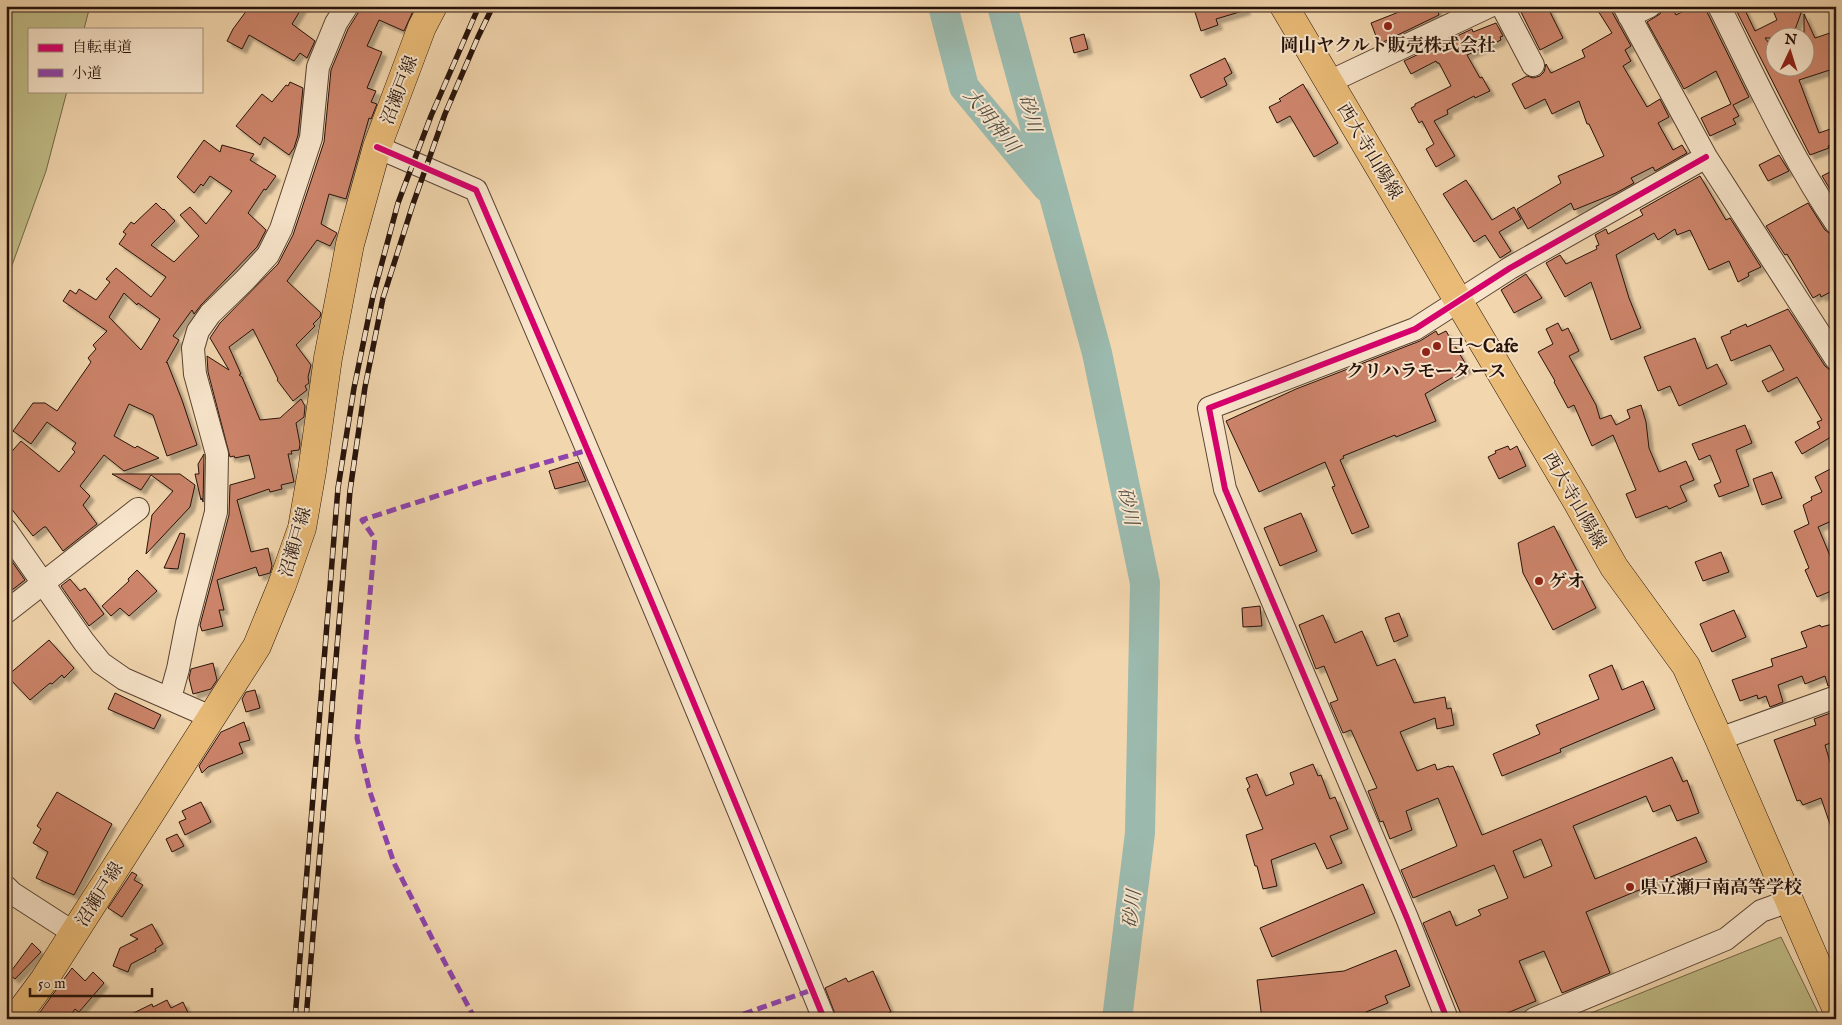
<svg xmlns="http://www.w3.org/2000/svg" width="1842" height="1025" font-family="'IM FELL English','Noto Serif JP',serif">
	<defs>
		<filter id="shadow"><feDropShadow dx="4.5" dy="4.5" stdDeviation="1" flood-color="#0004"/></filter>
	</defs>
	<rect width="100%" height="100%" fill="#f2d6ae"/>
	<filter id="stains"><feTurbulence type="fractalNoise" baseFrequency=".004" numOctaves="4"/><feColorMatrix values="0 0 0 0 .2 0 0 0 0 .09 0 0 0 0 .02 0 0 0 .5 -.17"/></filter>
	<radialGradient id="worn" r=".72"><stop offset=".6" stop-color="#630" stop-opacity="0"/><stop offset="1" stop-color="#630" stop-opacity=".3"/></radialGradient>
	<path fill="#c0bc86" stroke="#736748" d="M6,6H90L84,29H29V91H67L46,171L6,282Z
		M1781,937L1821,1019H1576Z"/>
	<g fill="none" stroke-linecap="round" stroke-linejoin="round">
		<path stroke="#9bb9ad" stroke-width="30" d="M943,6L964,87L1047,187
			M1002,6L1097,353L1145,583L1140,833L1117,1019"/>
	</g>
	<path fill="#cc846a" stroke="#26120a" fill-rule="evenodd" filter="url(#shadow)" d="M250,6H303L292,24L315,41L307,58L300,53L294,61L249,35L242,49L227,41L233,29Z
		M360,6H409L414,9L404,31L379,20L367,46L382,52L367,88L376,91L371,102L377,104L371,119L369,118L346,199L329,194L321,224L337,233L336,235L330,246L317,240L287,281L321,313L320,317L313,324L315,326L296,345L311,365L308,377L309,383L305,386L307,390L293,401L277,380L278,379L253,329L229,347L241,374L239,375L242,377L260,420L280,418L301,399L305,406L304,417L296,423L300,444L299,450L291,451L292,454H288L294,482L281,485L282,489L270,492L269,489L237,500L251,552L268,548L272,566L270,573L259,576L256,567L217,580L224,610H219L223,626L202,631L200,625L229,515L230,485L255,478L249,455L235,458L234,456L230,457L208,372L207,356L229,370L210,338L220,323L278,264L293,235L324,142L331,70L348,29L358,13Z
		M1193,6H1245L1246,10L1216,19L1218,25L1201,31Z
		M1414,6H1436L1439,15L1379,44L1371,23Z
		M1518,6H1547L1563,38L1540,50Z
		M1595,6H1611L1612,12L1631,46L1625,50L1631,61L1623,66L1647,107L1660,99L1669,117L1658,123L1673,150L1682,145L1687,153L1655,171L1653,167L1631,178L1634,183L1616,193L1574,210L1571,203L1528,229L1517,209L1561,183L1558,176L1604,156L1589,124H1587L1579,101L1552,114L1545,99L1525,109L1512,84L1527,76L1533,78L1540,76L1544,72L1546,64L1551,73L1585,57L1582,50L1612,33Z
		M1663,6H1671L1676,15L1693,6H1706L1707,12L1749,97L1733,105L1739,116L1733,119L1736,124L1710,136L1701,118L1731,104L1716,71L1684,89L1647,22L1660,14Z
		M1734,6H1743L1755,31L1777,20L1771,6H1798L1801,13L1792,38H1765L1774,50V68H1804V14L1815,38L1836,31V68L1799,80L1819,133L1836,127V143L1828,146L1829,148L1810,155Z
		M1496,23L1503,36L1500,37L1501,40L1467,55L1480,78L1482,77L1490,91L1475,98L1474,96L1447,110L1448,114L1434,121L1455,156L1436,167L1426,149L1434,144L1422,121L1419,123L1411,108L1415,106V104L1451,86L1439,63H1437L1436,61L1411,74L1404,61L1472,29L1473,32Z
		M1084,34L1088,49L1074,53L1070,38Z
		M1225,58L1232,73L1224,78L1227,85L1201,98L1190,75Z
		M290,82L303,88L298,135L294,148L289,155L264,137L260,145L236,126L262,94L272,102L286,85L288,86Z
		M1303,84L1338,143L1314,157L1290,116L1277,123L1269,107L1281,101L1279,99Z
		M204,140L220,152L222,145L254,154L250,160L276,176L266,190L264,189L248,213L266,230L257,247L201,305L194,314L192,310L173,336L179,340L166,363L167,362L182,400L197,445L167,456L153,415L129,404L114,436L135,448L137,446L159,458L124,471L104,455L80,486L90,496L83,505L97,524L63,551L46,527H44L33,536L6,502V458L21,441L59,472L75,452L72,449L76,443L47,422L31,444L13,431L33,403H45L57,411L91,362L88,358L96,349L93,345L107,331L63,301L70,290L76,294L79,289L96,300L110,282L106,279L116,268L151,297L166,277L119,244L126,234L123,232L131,222L134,224L156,203L163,210L164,209L175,221L151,245L174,262L199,236L180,215L190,207L206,224L232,191L210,176L203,186L201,184L194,193L177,177ZM124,293L137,305L138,303L160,319L141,350L109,317Z
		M1779,155L1789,171L1768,181L1759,165Z
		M1836,169V199L1822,176Z
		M1700,176L1726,220L1730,218L1761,267L1748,273L1749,276L1738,282L1729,261L1709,270L1690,230L1677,235L1675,229L1658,240L1654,233L1616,255L1629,298L1641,328L1611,340L1591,282L1565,297L1546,263L1560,255L1566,264L1597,249L1596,246L1599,245L1595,235L1606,229L1608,234L1643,215L1640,210Z
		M1466,180L1492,220L1514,207L1521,219L1499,232L1511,251L1500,258L1485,235L1474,242L1443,194Z
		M1808,203L1825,230L1832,235L1836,243V289L1821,297L1820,294L1813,298L1787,254L1785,255L1766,226Z
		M1526,274L1542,298L1514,313L1501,290Z
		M1788,309L1825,366L1830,370L1836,372V445L1831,437L1802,454L1795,442L1820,428L1817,422L1822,420L1797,377L1768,392L1762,381L1784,370L1770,345L1731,361L1721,337L1731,333L1730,331L1746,324L1747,327Z
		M1558,323L1562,331L1568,328L1579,351L1569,356L1596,405L1600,419L1611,415L1616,425L1630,418L1627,410L1641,405L1646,422L1649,448L1659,472L1686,461L1694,480L1680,486L1687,501L1669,509L1667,506L1636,518L1626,494L1636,490L1613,435L1592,446L1574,405L1568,408L1554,382L1555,381L1538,352L1553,344L1546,329Z
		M1436,331L1438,335L1446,331L1468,368L1425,394L1436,421L1396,437L1395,435L1343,456L1344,458L1340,460L1369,527L1352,534L1332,487L1335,486L1325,462L1259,492L1226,421L1296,389L1420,341Z
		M1695,338L1707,369L1717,364L1727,384L1679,406L1670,386L1658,391L1644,357Z
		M1745,425L1752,443L1736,450L1749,486L1719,497L1714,485L1721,482L1710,455L1699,460L1692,444Z
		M1508,446L1510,450L1517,446L1526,466L1499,479L1488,457L1496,453L1495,451Z
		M204,454V456L203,502L202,498L201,500L195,474H199L198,464Z
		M578,462L586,481L555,489L549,471Z
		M1836,466V519L1818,527L1831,558L1836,556V589L1817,597L1805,570L1809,568L1794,531L1809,524L1803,505L1812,500L1811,497L1822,492L1815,477Z
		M1772,472L1782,498L1762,505L1753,479Z
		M112,474H180L195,485L190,507L146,554L152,515L173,491L151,475L141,490Z
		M1301,513L1317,551L1280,566L1264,528Z
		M1554,526L1596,608L1553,630L1523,573L1518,543Z
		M180,533L185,534L178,569L164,568Z
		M1721,552L1729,572L1703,581L1695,562Z
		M6,553L25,580L12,590L6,582Z
		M137,570L157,591L129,616L120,608L111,616L102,606L129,581L128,579Z
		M70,579L80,591L85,588L104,614L89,626L61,586Z
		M1260,606L1262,626L1243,627L1242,608Z
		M1734,610L1746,637L1712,652L1700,624Z
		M1399,613L1408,636L1394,642L1385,618Z
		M1323,615L1335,643L1362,631L1377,666L1395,659L1414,703L1445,697L1447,709L1451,708L1454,725L1437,729L1435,718L1400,732L1417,771L1435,764L1437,770L1449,766V767L1453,766L1482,835L1672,757L1683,782L1687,780L1699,813L1677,821L1670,805L1653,812L1646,796L1573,826L1595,879L1696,837L1707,862L1586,912L1610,973L1562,993L1544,951L1519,961L1536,1001L1493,1019H1463L1423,923L1450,911L1456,926L1481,915L1478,910L1508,898L1494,865L1413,898L1401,870L1457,846L1438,798L1406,811L1412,830L1390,839L1383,821L1380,822L1368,791L1377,788L1351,730L1343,733L1330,703L1338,700L1324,666L1316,669L1299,625ZM1541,839L1552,866L1524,878L1513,851Z
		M1836,623V651L1830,653L1836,668V684L1828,686L1825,676L1805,684L1802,676L1778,685L1783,702L1770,707L1766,696L1758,699L1757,695L1740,701L1732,680L1773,666L1771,659L1807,647L1801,632L1820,625L1821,627Z
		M49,640L74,668L64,678L62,675L52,684L50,683L30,700L7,676Z
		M213,663L217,680L211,689L193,694L189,678L191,669Z
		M1612,665L1622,690L1643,681L1655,709L1560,749L1561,752L1502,776L1493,754L1540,734L1536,725L1599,699L1589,675Z
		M255,690L260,708L246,712L242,699L246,692Z
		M115,693L161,715L154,729L108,709Z
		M1836,711V741L1825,745L1832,769L1836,767V835L1834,836L1821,798L1803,805L1800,800L1797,801L1774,740L1816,725L1814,719Z
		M244,722L250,740L239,743L243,753L208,767L202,773L199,766L221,732Z
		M1313,764L1318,776L1321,775L1330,799L1335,797L1348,829L1330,836L1342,863L1327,869L1315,843L1271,860L1277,886L1263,889L1257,866H1255L1246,835L1263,829L1247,789L1250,787L1246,778L1257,774L1266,796L1294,784L1290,773Z
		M57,792L112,824L74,895L36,878L48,852L33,843L41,829L37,826Z
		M201,802L211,822L185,835L179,822L186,819L182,811Z
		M177,834L184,846L172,852L166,839Z
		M132,872L137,875L134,880L143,885L122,917L108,908Z
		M1363,884L1375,913L1272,957L1260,928Z
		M152,924L163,944L155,949L156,951L131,964L128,972L113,966L120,948L138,939L130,935Z
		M32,943L41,952L15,979L9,974Z
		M1396,950L1410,986L1385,996L1388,1003L1366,1012L1369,1019H1262L1257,980L1344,971Z
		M72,968L85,981L93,972L104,983L79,1012L75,1009L68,1019H35Z
		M873,971L891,1012L875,1019H837L825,988L846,978L848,982Z
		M167,1000L171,1008L183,1002L191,1019H121L152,1004L153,1007Z"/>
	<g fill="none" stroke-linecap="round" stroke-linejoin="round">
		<defs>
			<path id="minor" d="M1502,6L1533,65
				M1624,6L1706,157L1836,359
				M1719,6C1755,78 1791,157 1836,223
				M1629,16L1650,6
				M1329,82L1490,6
				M377,147L476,190C595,465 711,741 824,1019
				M6,530L84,642L101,663L124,679L211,717
				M6,612L138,509
				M170,698L178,669L187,623L216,512L217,454L195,374L193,348L198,331L210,314L245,280L268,255L281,229L311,138L318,67L336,23L347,6
				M1719,739L1836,697
				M6,887L12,893L74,933
				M1447,1019L1407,918L1225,489L1209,408L1415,329L1510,268L1706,157
				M1534,1019L1726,939L1761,911L1789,901"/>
			<path id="major" d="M1284,6L1575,498L1614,567L1686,666L1719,739L1836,1008
				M15,1019L44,980L257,646L282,585L302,528L312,471L328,358L350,244L377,147L422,27L433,6"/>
		</defs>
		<use href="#minor" stroke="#594333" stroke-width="24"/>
		<use href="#major" stroke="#26120a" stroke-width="29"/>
		<use href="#minor" stroke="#f7e4ca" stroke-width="22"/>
		<use href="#major" stroke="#e9bb77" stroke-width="28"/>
		<defs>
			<path id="rail" d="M295,1019L338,488L354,388L373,296L398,203L431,116L479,6
				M306,1019L350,491L365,387L383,298L413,204L445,114L478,37L493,6"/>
		</defs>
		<use href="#rail" stroke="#26120a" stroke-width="5.5"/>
		<use href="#rail" stroke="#f7e4ca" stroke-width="4" stroke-dasharray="11" stroke-linecap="butt"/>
		<path stroke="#8e44ad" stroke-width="5" stroke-dasharray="10 5" stroke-linecap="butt" d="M475,1019L435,944L394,863L370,792L357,738L375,539L362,520L483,481L588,450
			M729,1019L812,990"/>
		<defs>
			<path id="cycleway" d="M377,147L476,190C595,465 711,741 824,1019
				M1447,1019L1407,918L1225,489L1209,408L1415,329L1510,268L1706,157"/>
		</defs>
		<use href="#cycleway" stroke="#f7e4ca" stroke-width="9"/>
		<use href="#cycleway" stroke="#d6006c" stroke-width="6"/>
	</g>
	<g fill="#8f2418" stroke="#f7e4ca" stroke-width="2">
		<circle cx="1388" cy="26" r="5"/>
		<circle cx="1437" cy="346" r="5"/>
		<circle cx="1426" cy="352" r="5"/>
		<circle cx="1539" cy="581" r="5"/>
		<circle cx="1630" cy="887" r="5"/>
	</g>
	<g text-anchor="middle" stroke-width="4" stroke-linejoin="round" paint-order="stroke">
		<g font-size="18" font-weight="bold" fill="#26120a" stroke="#f7e4ca" text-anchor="start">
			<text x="1388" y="51" text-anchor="middle">岡山ヤクルト販売株式会社</text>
			<text x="1447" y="352">巳～Cafe</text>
			<text x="1426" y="377" text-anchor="middle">クリハラモータース</text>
			<text x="1549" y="587">ゲオ</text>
			<text x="1640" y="893">県立瀬戸南高等学校</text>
		</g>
		<g font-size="18" fill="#26120a" stroke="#f7e4ca">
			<text transform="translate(399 90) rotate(-69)" y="6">沼瀬戸線</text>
			<text transform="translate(1370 151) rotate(59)" y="6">西大寺山陽線</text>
			<text transform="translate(1575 500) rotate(60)" y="6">西大寺山陽線</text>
			<text transform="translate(295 542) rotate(-74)" y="6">沼瀬戸線</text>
			<text transform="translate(99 894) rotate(-58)" y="6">沼瀬戸線</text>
		</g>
		<g font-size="19" font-style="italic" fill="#4f4c43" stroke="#f7e4ca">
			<text transform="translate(1031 113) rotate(75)" y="7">砂川</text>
			<text transform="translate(992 120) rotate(51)" y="7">大明神川</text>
			<text transform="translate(1129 506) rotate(78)" y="7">砂川</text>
			<text transform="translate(1131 909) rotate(-83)" y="7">砂川</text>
		</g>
	</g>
	<rect width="1842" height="1025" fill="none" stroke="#f2d6ae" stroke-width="25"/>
	<rect x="8" y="8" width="1827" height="1010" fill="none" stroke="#26120a" stroke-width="2.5"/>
	<rect x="12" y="12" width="1817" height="1000" fill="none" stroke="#26120a"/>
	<rect x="28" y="28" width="175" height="65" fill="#f7e4ca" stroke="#a3907d"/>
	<rect x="38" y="44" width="25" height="8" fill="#d6006c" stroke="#a3907d"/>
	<text x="72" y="52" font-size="15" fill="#26120a">自転車道</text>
	<rect x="38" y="69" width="25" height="8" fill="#8e44ad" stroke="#a3907d"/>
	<text x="72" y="78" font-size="15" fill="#26120a">小道</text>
	<g transform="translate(1790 52) rotate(4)"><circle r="24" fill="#f7e4ca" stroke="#a3907d"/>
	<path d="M0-4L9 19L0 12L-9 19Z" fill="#8f2418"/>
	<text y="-8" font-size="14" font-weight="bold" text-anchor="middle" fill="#26120a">N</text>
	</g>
	<path d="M30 988v8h122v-8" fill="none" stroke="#26120a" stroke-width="2.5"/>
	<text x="38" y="988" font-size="15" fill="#26120a" stroke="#f7e4ca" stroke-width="4" paint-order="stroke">50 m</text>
	<rect width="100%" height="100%" filter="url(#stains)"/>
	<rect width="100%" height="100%" fill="url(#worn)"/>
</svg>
